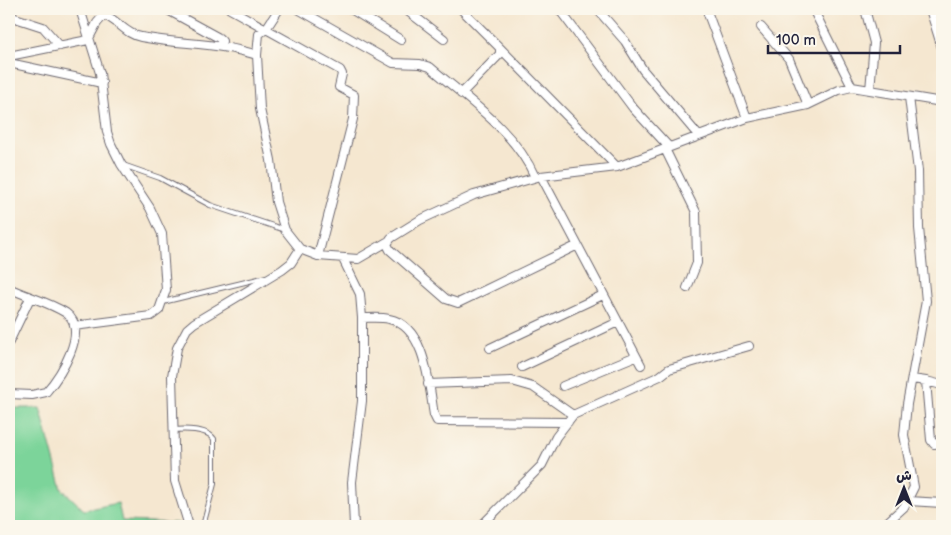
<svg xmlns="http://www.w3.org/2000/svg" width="951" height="535" font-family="'Balsamiq Sans','Playpen Sans Arabic',sans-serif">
	<rect width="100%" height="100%" fill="#fbf7ec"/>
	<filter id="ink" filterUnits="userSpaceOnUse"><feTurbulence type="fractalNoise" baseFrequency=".02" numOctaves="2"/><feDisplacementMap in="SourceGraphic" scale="10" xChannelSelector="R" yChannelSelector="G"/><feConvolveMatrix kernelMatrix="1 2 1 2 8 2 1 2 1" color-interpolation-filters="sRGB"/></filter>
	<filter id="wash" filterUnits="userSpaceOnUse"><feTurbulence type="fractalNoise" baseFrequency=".0096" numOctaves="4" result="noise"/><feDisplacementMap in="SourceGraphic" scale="20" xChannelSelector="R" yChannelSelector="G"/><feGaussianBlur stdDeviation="1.12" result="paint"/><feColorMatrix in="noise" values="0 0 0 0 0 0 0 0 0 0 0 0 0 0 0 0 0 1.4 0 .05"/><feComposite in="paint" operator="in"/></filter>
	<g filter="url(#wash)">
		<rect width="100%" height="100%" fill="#f5e7d0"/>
		<path fill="#7cd49a" stroke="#4f7b6a" d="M9,408H40L62,489L84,510L118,503L122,521L178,523L179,526H9Z"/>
	</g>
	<g filter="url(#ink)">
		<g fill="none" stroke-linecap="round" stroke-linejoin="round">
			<defs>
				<path id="lane" d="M123,165L160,178L210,205L285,230
					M163,302L266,277
					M173,430C186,429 207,429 214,439V484L203,526"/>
				<path id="street" d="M166,9L219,38L222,41L221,45
					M230,9L340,70L342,74L339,87L354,95L353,119L318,256
					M298,9L393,63L420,64L430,67C467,99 515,131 535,177
					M351,9L401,40
					M405,9L444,39
					M559,9L633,108L669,147
					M597,9L625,41L643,70L698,135
					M813,9L852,87
					M865,9L874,43L870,90
					M930,9L942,48
					M708,14L747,118
					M9,16L43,27L60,46
					M761,27L789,59L808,105
					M500,48L617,167
					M9,56L88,40L97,23L104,15C118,20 125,34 141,37C181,45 217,42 257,55
					M9,63L102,83
					M461,94L500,54V48L461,9
					M665,149L696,212L697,263L687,288
					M541,176L641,365
					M576,246L458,303L446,299L390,250L387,244L391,238L420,220L474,195L541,176L617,167L747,118L808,105L839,90L852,87L942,102
					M300,249L318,256L358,259L387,242
					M343,259L360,294L362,318V401L352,482L354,526
					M9,288C27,297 49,302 66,313C90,330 60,376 46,392L32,395L9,394
					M362,318C371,318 381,317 389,319C426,326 429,386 434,415L437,421L568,422
					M74,326L151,316L159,310L166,290L162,234L150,208L121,164L111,144L107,132L100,73L80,9
					M9,342L30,298
					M490,348L603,295
					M522,367L618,322
					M912,379L926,381L931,440L934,444L942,443
					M926,381L942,385
					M428,384L512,381L533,387L573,415
					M563,386L636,356
					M909,501L942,503
					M189,526L175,481L172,376L177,348L187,329L194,323L282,270L291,263L300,249L285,230L276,202L271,160L260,109L257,55L259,34L266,29L279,9
					M481,526L542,465L556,437L573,415L660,376L669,369L749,346
					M883,526L904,507L914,487L904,435L907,404L926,301L919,228L918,171L909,97"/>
			</defs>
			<use href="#lane" stroke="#6c676f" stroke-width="6"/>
			<use href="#street" stroke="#6c676f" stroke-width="10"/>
			<use href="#lane" stroke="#fff" stroke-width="4"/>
			<use href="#street" stroke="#fff" stroke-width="8"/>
		</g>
	</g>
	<rect width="951" height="535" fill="none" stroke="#fbf7ec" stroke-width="30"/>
	<g transform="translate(904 488)" stroke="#fbf7ec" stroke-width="4" paint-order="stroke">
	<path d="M0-4L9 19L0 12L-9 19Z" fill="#22223b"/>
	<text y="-8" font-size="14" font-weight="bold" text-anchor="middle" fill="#22223b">ش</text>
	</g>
	<path d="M768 45v8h132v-8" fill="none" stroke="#22223b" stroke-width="2.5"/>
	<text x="776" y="45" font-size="15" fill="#22223b" stroke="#fbf7ec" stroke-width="4" paint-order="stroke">100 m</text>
</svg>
